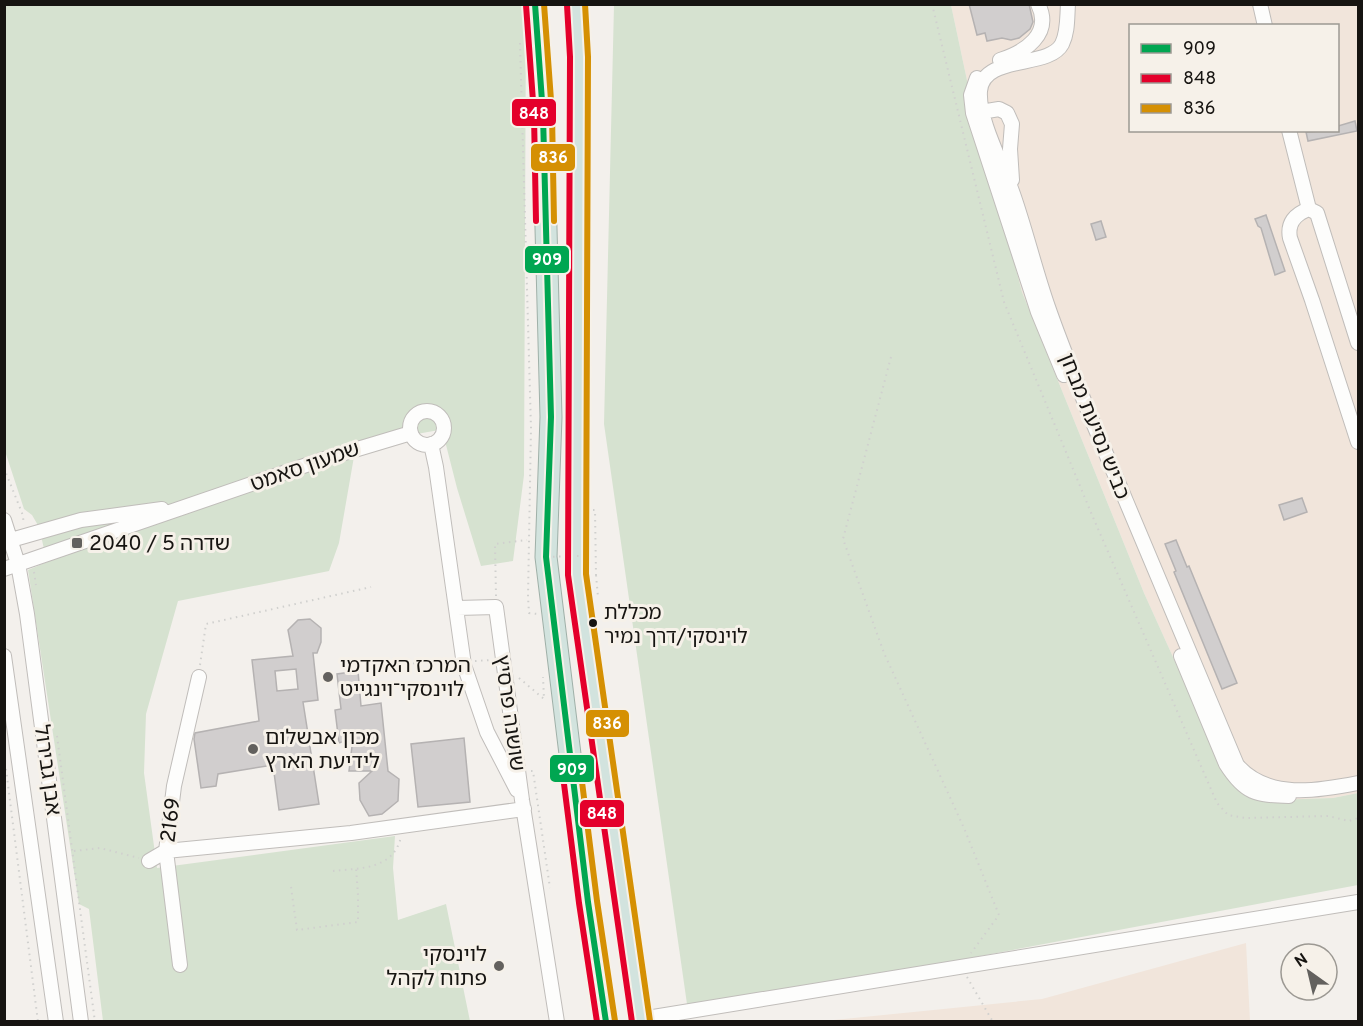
<svg xmlns="http://www.w3.org/2000/svg" width="1363" height="1026" font-family="Overpass,'Noto Sans Hebrew',sans-serif">
	<rect width="100%" height="100%" fill="#f3f0ec"/>
	<path fill="#f1e5db" fill-rule="evenodd" d="M951,5H1358V793L1333,798L1272,800L1226,774L1144,593L1022,292L968,85ZM1130,26H1338V130H1130Z
		M1246,943L1250,1021H824L1042,999Z"/>
	<path fill="#d6e2d0" d="M4,5H526L524,475L513,561L481,566L457,488L444,437L439,430L356,445L339,543L329,571L178,601L146,714L144,773L157,868L395,836L393,868L398,920L446,904L470,1021H103L89,909L79,904L28,570L47,562L39,527L32,515L24,509L5,451Z
		M614,5H951L968,85L1022,292L1144,593L1226,774L1272,800L1333,798L1358,793V885L688,1011L604,424Z"/>
	<path fill="#d1cece" stroke="#b5b2b2" stroke-width="1.5" fill-rule="evenodd" d="M969,4H1029L1033,22L1030,29L1019,38L1011,40L1002,38L987,41L985,33L977,35Z
		M1355,121L1357,131L1308,141L1306,132L1338,130V126Z
		M1266,215L1285,271L1275,275L1261,228L1258,226L1255,219Z
		M1101,221L1106,237L1096,240L1091,224Z
		M1302,498L1307,512L1284,520L1279,505Z
		M1176,540L1187,567L1189,566L1237,683L1222,689L1174,572L1176,571L1165,544Z
		M310,619L321,628V642L317,653H313L318,700L303,702L319,804L279,810L273,765L218,774L216,786L201,788L194,739L195,733L259,721L252,660L293,656L288,630L298,620ZM296,669L298,689L277,691L275,671Z
		M358,671L361,706L381,703L388,771L399,779L398,801L382,814L369,816L360,800L359,783L372,771H349L353,738L339,743L335,710L341,709L337,674Z
		M464,738L470,802L418,807L411,744Z"/>
	<g fill="none" stroke-linecap="round" stroke-linejoin="round">
		<defs>
			<path id="minor" d="M1068,4C1067,18 1068,32 1062,44C1049,69 983,54 980,91C978,120 1003,165 1013,194C1026,231 1035,270 1048,307C1071,373 1099,437 1126,501C1163,589 1200,677 1237,765C1267,800 1318,791 1358,783
				M1260,4L1265,26
				M1000,60C1025,52 1053,34 1038,4
				M977,78L971,95L973,113L1038,312L1064,375
				M975,113L999,109L1007,113L1012,124L1010,149L1012,180
				M1289,130L1309,209L1317,213L1358,343
				M1309,209C1295,214 1287,223 1290,238L1312,300L1358,442
				M410 428a17 17 0 1 1 34 0a17 17 0 1 1-34 0Z
				M431,444L436,467L464,665L487,732L517,790
				M4,520L18,564L27,614L81,1022
				M4,542L81,520L162,509
				M4,569L321,460L411,433
				M457,608L496,607L522,800L557,1022
				M4,656L56,1022
				M1181,656L1226,764C1245,794 1256,795 1289,796
				M149,861L166,851L351,833L524,809
				M180,965L166,851L174,786L199,677
				M641,1019L1358,902"/>
			<path id="highway" d="M535,4L543,115L551,417L546,557L588,902L606,1022
				M576,4L579,57L577,575L641,1022"/>
		</defs>
		<use href="#minor" stroke="#c0bdba" stroke-width="16"/>
		<use href="#highway" stroke="#9fb0a8" stroke-width="23"/>
		<path stroke="#d0d0ce" stroke-width="2" stroke-dasharray="1.5 4.5" stroke-linecap="butt" d="M932,4L1004,302L1092,515L1217,803L1228,815L1246,818L1328,816L1349,821L1358,818
			M520,43L531,428L528,597L529,613L538,614
			M891,357L843,539L884,653L964,828L999,915L971,953
			M4,468L22,513L24,523
			M593,510H595L596,575L594,576
			M34,572L36,585
			M596,575L598,597
			M496,596L495,544L527,540
			M475,661L491,660
			M395,664L452,662
			M200,665L206,624L371,587
			M519,678L544,699L543,677
			M57,736L95,1022
			M6,769L38,1022
			M531,771H533L550,888
			M74,851L100,848L139,858
			M333,871C360,868 393,870 401,837
			M291,887L297,930L358,922V895L356,868
			M967,977L993,1022"/>
		<use href="#minor" stroke="#fdfdfc" stroke-width="14"/>
		<use href="#highway" stroke="#d2e3de" stroke-width="21"/>
		<path stroke="#d0d0ce" stroke-width="2" stroke-dasharray="1.5 4.5" stroke-linecap="butt" d="M541,557L582,556"/>
		<defs>
			<path id="bus-1" d="M535,4L543,115L551,417L546,557L588,902L606,1022"/>
			<path id="bus-2" d="M526,5L534,115L536,221
				M567,5L570,57L568,575L632,1022
				M562,768L579,903L597,1022"/>
			<path id="bus-3" d="M544,4L552,114L554,221
				M585,4L588,57L586,574L650,1021
				M580,766L597,901L615,1021"/>
		</defs>
		<use href="#bus-1" stroke="#f6f1e9" stroke-width="10"/>
		<use href="#bus-2" stroke="#f6f1e9" stroke-width="10"/>
		<use href="#bus-3" stroke="#f6f1e9" stroke-width="10"/>
		<use href="#bus-1" stroke="#00a651" stroke-width="6"/>
		<use href="#bus-2" stroke="#e4002b" stroke-width="6"/>
		<use href="#bus-3" stroke="#d59003" stroke-width="6"/>
	</g>
	<g fill="#63615e" stroke="#f6f1e9" stroke-width="2">
		<rect x="71" y="537" width="12" height="12" rx="3"/>
		<circle cx="328" cy="677" r="6"/>
		<circle cx="253" cy="749" r="6"/>
		<circle cx="499" cy="966" r="6"/>
	</g>
	<circle fill="#161411" stroke="#f6f1e9" stroke-width="2" cx="593" cy="623" r="5"/>
	<g text-anchor="middle" stroke-width="6" stroke-linejoin="round" paint-order="stroke">
		<g font-size="20" fill="#161411" stroke="#f6f1e9" text-anchor="start">
			<text x="604" y="619">מכללת<tspan x="604" dy="24">לוינסקי/דרך נמיר</tspan></text>
		</g>
		<g font-size="21" fill="#161411" stroke="#f6f1e9">
			<text transform="translate(1095 426) rotate(68)" y="7">כביש נסיעת מבחן</text>
			<text transform="translate(305 466) rotate(-19)" y="7">שמעון סאמט</text>
			<text transform="translate(510 713) rotate(82)" y="7">שושנה פרסיץ</text>
			<text transform="translate(48 770) rotate(82)" y="7">אבן גבירול</text>
			<text transform="translate(170 820) rotate(-83)" y="7">2169</text>
		</g>
		<g font-size="21" fill="#161411" stroke="#f6f1e9" text-anchor="start">
			<text x="89" y="550">שדרה 5 / 2040</text>
			<text x="340" y="672">המרכז האקדמי<tspan x="340" dy="24">לוינסקי־וינגייט</tspan></text>
			<text x="265" y="744">מכון אבשלום<tspan x="265" dy="24">לידיעת הארץ</tspan></text>
			<text x="487" y="961" text-anchor="end">לוינסקי<tspan x="487" dy="24">פתוח לקהל</tspan></text>
		</g>
	</g>
	<g stroke="#f6f1e9" stroke-width="2">
		<rect x="511" y="98" width="46" height="29" rx="6" fill="#e4002b"/>
		<rect x="530" y="143" width="46" height="29" rx="6" fill="#d59003"/>
		<rect x="524" y="245" width="46" height="29" rx="6" fill="#00a651"/>
		<rect x="585" y="709" width="45" height="29" rx="6" fill="#d59003"/>
		<rect x="549" y="754" width="46" height="29" rx="6" fill="#00a651"/>
		<rect x="579" y="799" width="46" height="29" rx="6" fill="#e4002b"/>
	</g>
	<g font-size="16" text-anchor="middle" font-weight="bold" fill="#fff">
		<text x="534" y="119">848</text>
		<text x="553" y="163">836</text>
		<text x="547" y="265">909</text>
		<text x="607" y="729">836</text>
		<text x="572" y="775">909</text>
		<text x="602" y="819">848</text>
	</g>
	<rect width="1363" height="1026" fill="none" stroke="#161411" stroke-width="12"/>
	<rect x="1129" y="24" width="210" height="108" fill="#f6f1e9" stroke="#9c9993" stroke-width="1.5"/>
	<rect x="1141" y="44" width="30" height="9" fill="#00a651" stroke="#9c9993" stroke-width="1.5"/>
	<text x="1183" y="54" font-size="18" fill="#161411">909</text>
	<rect x="1141" y="74" width="30" height="9" fill="#e4002b" stroke="#9c9993" stroke-width="1.5"/>
	<text x="1183" y="84" font-size="18" fill="#161411">848</text>
	<rect x="1141" y="104" width="30" height="9" fill="#d59003" stroke="#9c9993" stroke-width="1.5"/>
	<text x="1183" y="114" font-size="18" fill="#161411">836</text>
	<g transform="translate(1309 972) rotate(326)"><circle r="28" fill="#f6f1e9" stroke="#9c9993" stroke-width="1.5"/>
	<path d="M0-4.5L10 22L0 15L-10 22Z" fill="#63615e"/>
	<text y="-9" font-size="16" font-weight="bold" text-anchor="middle" fill="#161411">N</text>
	</g>
</svg>
